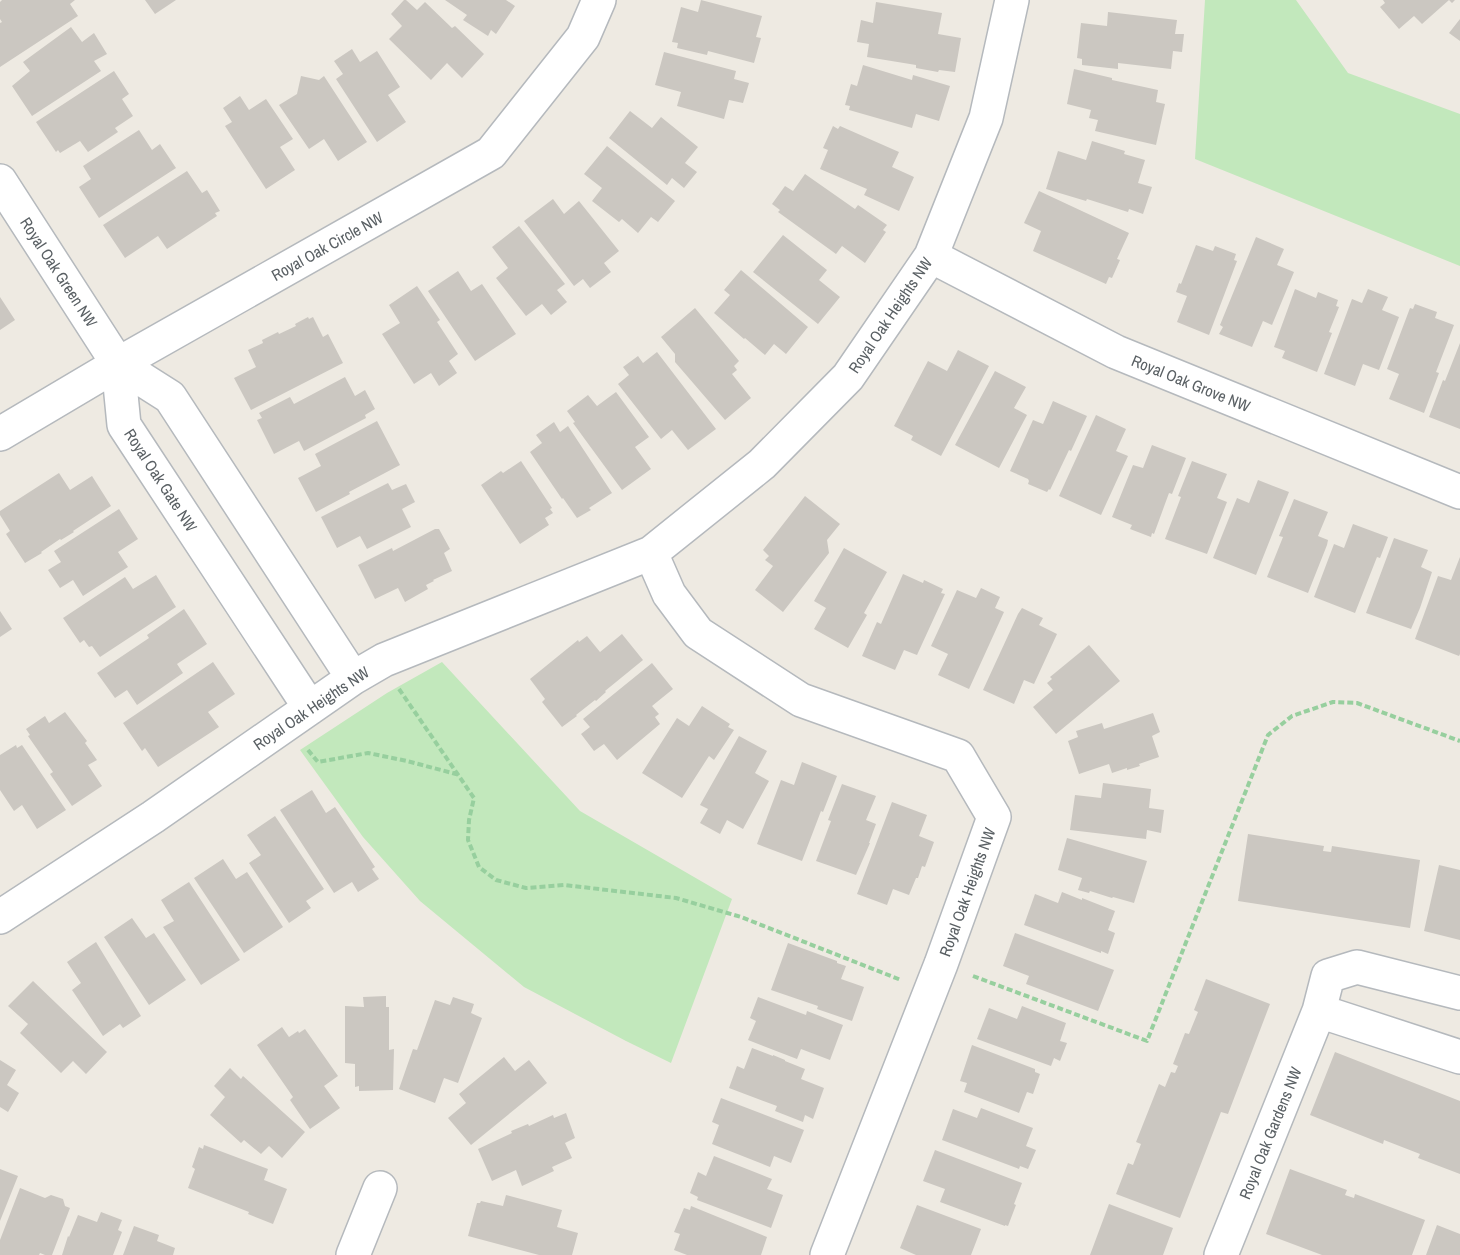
<svg xmlns="http://www.w3.org/2000/svg" width="1460" height="1255" font-family="'Archivo Narrow',sans-serif">
	<rect width="100%" height="100%" fill="#eeeae2"/>
	<path fill="#c2e8bc" d="M1205,0H1296L1348,73L1460,114V266L1195,159Z
		M442,662L580,811L732,899L671,1063L626,1041L524,987L420,901L363,837L300,750L387,693Z"/>
	<path fill="#cbc7c1" d="M2,0H75L70,4L78,16L0,67V23L2,22L0,19V2Z
		M145,0H176L155,14Z
		M404,0H406L417,10L425,2L452,28L455,26L484,54L462,78L447,63L431,80L389,39L402,26L391,14Z
		M445,0H506L515,6L496,34L491,30L488,36L463,20L467,15Z
		M701,0L762,16L756,37L761,38L754,63L708,51L707,55L677,48L678,43L672,42L681,7L698,12Z
		M1383,0H1455L1452,3L1449,0L1422,24L1414,16L1399,29L1380,7L1385,3Z
		M876,2L942,13L938,34L961,38L955,72L939,70L938,72L916,68V65L867,57L869,44L857,42L861,20L873,23Z
		M1108,12L1177,20L1175,34H1184L1182,52L1173,51L1171,69L1118,63V69L1082,65V59L1077,58L1081,23L1107,26Z
		M1460,19V41L1449,33Z
		M71,27L82,42L94,33L107,54L94,61L101,71L32,116L12,86L30,71L23,62Z
		M352,49L360,62L377,51L400,87L388,95L406,122L377,142L336,79L343,74L334,61Z
		M664,52L736,71L734,79L749,83L743,103L729,100L724,119L677,106L681,92L655,85Z
		M863,65L912,80L913,75L950,86L939,121L916,114L912,128L849,110L850,106L845,105L851,84L857,86Z
		M1074,69L1112,78V80L1158,90L1156,102L1165,104L1156,145L1095,131L1098,120L1089,118L1091,110L1067,104Z
		M114,71L129,94L122,99L133,116L115,128L118,132L88,152L80,141L60,153L58,150L56,152L36,122Z
		M301,76L319,80L324,76L367,142L338,161L324,139L309,149L279,105L297,94Z
		M240,96L249,110L266,99L293,139L280,147L295,170L266,189L225,126L232,122L223,108Z
		M630,111L652,128L661,117L698,147L685,163L697,172L684,188L672,178L667,185L609,138Z
		M833,126L838,129L840,126L899,152L892,167L914,177L899,211L864,195L867,189L820,169L828,150L823,148Z
		M139,130L152,150L160,144L176,168L99,218L79,187L91,179L83,166Z
		M1092,141L1125,151L1124,154L1145,160L1138,183L1152,187L1143,214L1129,209L1128,212L1087,199L1086,201L1046,189L1058,151L1086,160Z
		M607,146L675,201L658,222L651,217L638,233L622,219L619,222L592,201L602,188L584,174Z
		M187,171L202,193L207,190L220,211L215,213L217,216L167,249L158,236L125,258L103,225Z
		M805,174L855,209L858,205L887,225L883,230L886,232L865,263L842,246L836,254L778,212L780,210L772,204L785,186L793,191Z
		M1039,191L1129,233L1117,259L1120,260L1112,278L1109,277L1106,284L1033,251L1041,231L1024,223Z
		M553,199L564,214L579,201L619,251L604,263L611,272L590,288L583,279L574,286L524,221Z
		M519,226L565,284L557,290L567,302L551,315L542,304L526,316L496,278L508,268L492,247Z
		M783,235L827,270L819,280L840,297L818,324L753,272Z
		M1256,237L1284,249L1277,265L1294,272L1272,325L1263,321L1252,347L1219,334L1223,327L1220,325Z
		M1196,245L1213,251L1215,246L1236,254L1234,260L1237,261L1209,335L1177,322L1187,296L1176,292L1179,283L1181,284Z
		M741,270L808,327L786,354L774,344L765,355L745,338L744,339L714,313L730,295L724,290Z
		M458,271L471,291L482,284L516,334L475,361L428,291Z
		M417,286L440,320L437,322L458,354L449,361L457,373L439,386L431,373L414,384L382,334L400,323L389,305Z
		M1295,289L1316,298L1318,292L1338,300L1336,306L1339,307L1329,332L1332,333L1317,372L1282,358L1285,351L1274,347Z
		M1368,289L1388,297L1382,310L1399,317L1379,370L1363,364L1355,386L1324,374L1352,299L1362,303Z
		M0,297L15,320L0,330Z
		M1415,304L1437,312L1435,318L1454,325L1436,372L1439,373L1424,413L1389,399L1399,374L1387,369L1410,308L1413,309Z
		M695,308L739,361L734,366L737,370L732,374L751,398L725,420L675,362V354L661,337Z
		M308,317L309,319L313,317L323,337L328,334L343,363L251,410L234,378L256,367L248,350L263,343L262,340L278,332L279,334L296,326L295,324Z
		M1460,343V429L1429,417L1443,380L1445,381Z
		M958,350L989,366L941,456L911,440L913,436L894,426L928,361L947,371Z
		M657,352L716,429L688,450L672,430L661,439L618,384L629,375L623,367L638,356L643,363Z
		M995,371L1026,387L1014,408L1027,415L999,468L955,445Z
		M345,377L355,396L365,390L375,409L365,415L366,418L304,451L299,441L274,454L257,420L262,418L259,413L290,397L294,404Z
		M616,392L649,437L635,447L651,469L622,490L573,423L575,422L567,411L588,395L597,406Z
		M1053,401L1087,416L1071,451L1069,450L1050,490L1049,489L1047,492L1028,484L1029,481L1028,479L1010,471L1033,420L1043,424Z
		M1096,415L1126,429L1116,451L1128,456L1101,515L1059,496Z
		M377,421L400,465L349,492L350,494L316,512L298,478L321,466L315,454Z
		M554,422L560,432L568,426L612,493L589,508L591,510L577,518L563,498L562,499L530,452L542,443L536,435Z
		M1152,445L1186,458L1172,494L1169,493L1154,534L1152,533L1151,537L1130,529L1132,525L1112,517L1133,465L1143,468Z
		M521,461L552,508L550,509L553,513L545,518L549,525L520,544L481,485L501,471L503,473Z
		M1192,461L1227,474L1217,498L1227,502L1207,554L1165,539L1181,497L1178,496Z
		M59,473L70,490L92,476L111,506L73,531L74,532L61,540L60,539L41,552L42,553L25,563L6,534L10,531L0,515V511Z
		M1258,480L1289,492L1256,575L1213,558L1237,498L1249,503Z
		M388,483L392,490L406,484L415,502L402,509L411,527L367,549L360,536L337,548L321,517Z
		M805,496L840,524L827,540L829,553L783,612L755,590L773,566L765,560L769,556L763,550Z
		M1294,499L1328,512L1318,536L1328,540L1327,545L1308,593L1267,577L1283,537L1279,536Z
		M119,509L138,539L118,552L128,567L83,596L73,580L60,588L48,570L61,562L54,551Z
		M1353,524L1388,537L1380,558L1377,557L1355,613L1314,597L1334,544L1344,548Z
		M435,529H439L450,549L444,553L452,571L433,580L434,581L426,585L428,589L405,602L398,588L375,599L358,565L392,548L393,551Z
		M1394,538L1428,550L1421,567L1432,572L1420,608L1411,629L1366,613Z
		M844,548L887,572L864,613L867,615L848,648L814,629L826,608L814,601Z
		M1460,557V654L1459,656L1415,639L1438,576L1451,580Z
		M903,574L923,583L924,580L943,589L941,593L945,594L917,655L904,650L895,670L862,656L877,622L881,624Z
		M156,575L176,607L100,657L92,646L89,647L84,640L80,643L63,618L125,577L133,589Z
		M981,588L1000,597L995,608L1004,612L969,689L938,675L948,654L931,646L957,590L976,598Z
		M1022,608L1043,618L1039,625L1057,634L1034,684L1024,680L1014,704L983,690L1018,614Z
		M184,609L207,644L177,664L183,673L137,705L127,690L115,698L97,673L149,638L147,635Z
		M0,611L12,629L0,637Z
		M622,634L643,660L605,691L606,692L596,701L595,700L576,715L577,716L562,727L542,702L545,699L530,679L578,640L579,642L587,636L600,652Z
		M1089,645L1120,681L1056,734L1033,707L1053,690L1047,683L1052,679L1050,677Z
		M213,662L235,694L208,712L219,727L158,767L145,748L142,751L123,723Z
		M652,663L673,689L652,706L659,714L655,717L660,724L617,760L604,744L594,751L581,734L590,727L583,719Z
		M702,706L730,724L728,727L734,730L714,760L709,756L682,798L642,773L677,718L689,726Z
		M65,712L87,741L85,743L97,760L88,765L102,786L72,806L50,774L53,772L28,736L30,735L26,729L45,716L49,723Z
		M1153,713L1160,732L1152,736L1159,757L1139,764L1140,766L1127,770V768L1112,773L1109,764L1079,774L1068,741L1078,737L1076,731L1102,723L1104,729Z
		M739,736L767,751L755,773L769,781L743,829L727,820L720,834L700,823L708,809L700,805Z
		M16,745L17,748L22,745L66,810L37,829L22,805L14,811L0,790V755Z
		M802,762L837,776L823,812L821,811L802,861L757,844L781,780L794,785Z
		M1103,783L1151,789L1149,808L1164,810L1161,833L1147,830L1146,839L1070,830L1075,795L1101,798Z
		M842,784L876,796L866,820L876,824L869,843H870L856,875L816,861L831,821L828,820Z
		M312,790L326,813L335,807L375,867L372,869L379,879L358,892L352,882L334,893L280,810Z
		M892,802L927,815L919,836L934,842L925,867L922,866L918,878H916L909,895L893,889L887,905L857,894Z
		M275,816L324,889L306,901L311,908L289,923L249,863L261,855L247,835Z
		M1248,834L1324,846L1323,851L1331,852L1332,846L1420,860L1410,928L1238,901Z
		M1067,838L1147,861L1134,903L1113,897L1112,898L1090,891L1089,893L1078,890L1082,878L1058,870Z
		M223,859L236,879L247,872L283,927L244,953L194,878Z
		M1439,865L1460,870V940L1424,931Z
		M189,882L240,960L201,985L163,927L174,921L161,900Z
		M1062,892L1082,900V898L1115,911L1108,930L1115,933L1108,954L1101,951V953L1024,925L1035,894L1058,903Z
		M132,918L146,938L154,933L186,980L149,1005L104,937Z
		M1015,933L1114,970L1098,1011L1026,984L1029,976L1003,966Z
		M96,942L141,1016L123,1028L120,1024L103,1036L72,990L81,983L67,962Z
		M788,943L837,961V963L846,966L841,979L864,987L852,1021L817,1009L818,1006L771,990Z
		M1206,979L1270,1004L1228,1114L1221,1112L1180,1218L1116,1194L1128,1163L1133,1165L1141,1144L1136,1142L1159,1084L1165,1087L1171,1072L1175,1073L1178,1066L1173,1064L1185,1033L1189,1034L1198,1012L1194,1010Z
		M33,981L107,1052L86,1074L73,1061L61,1073L20,1033L28,1024L8,1006Z
		M386,996V1007H389V1050L394,1049L393,1090L359,1091V1086L355,1087V1064L345,1063V1006L364,1007L363,997Z
		M453,997L474,1004L471,1013L482,1018L458,1083L444,1078L435,1103L399,1089L413,1049L417,1050L435,1000L450,1005Z
		M758,997L806,1015L807,1011L843,1025L830,1060L801,1049L797,1059L748,1040L756,1021L750,1018Z
		M1022,1006L1066,1023L1060,1041L1067,1043L1060,1061L1054,1058L1051,1066L977,1039L989,1008L1017,1019Z
		M282,1027L289,1037L298,1031L299,1033L305,1029L338,1076L324,1086L340,1108L310,1129L290,1100L293,1097L257,1045Z
		M972,1045L1035,1069V1072L1040,1074L1033,1094L1027,1092L1019,1113L964,1092L967,1083L960,1081Z
		M752,1048L773,1056V1055L785,1060V1061L805,1069L801,1079L824,1088L813,1119L805,1115L803,1122L775,1111L777,1106L729,1088L737,1066L744,1069Z
		M1335,1052L1460,1101V1174L1418,1158L1420,1154L1384,1140L1383,1144L1310,1115Z
		M504,1057L515,1071L529,1060L547,1083L471,1145L448,1118L466,1103L459,1094Z
		M0,1060L16,1070L7,1085L19,1093L8,1112L0,1107Z
		M230,1068L241,1079L243,1076L305,1132L282,1158L269,1146L261,1154L244,1140L241,1143L210,1115L225,1097L214,1086Z
		M721,1098L804,1130L791,1163L774,1156L770,1167L712,1144L719,1125L712,1122Z
		M981,1108L1033,1128L1026,1146L1036,1150L1028,1169L1020,1166L1019,1169L942,1140L953,1109L977,1118Z
		M566,1113L575,1138L565,1143L572,1158L552,1167L554,1171L522,1186L516,1170L492,1181L478,1149L512,1133L511,1131L528,1124L529,1126L553,1115L554,1118Z
		M204,1145L268,1169L264,1180L287,1189L273,1224L248,1214L249,1212L188,1188L195,1169L192,1167L199,1147L203,1149Z
		M935,1150L1022,1183L1014,1204L1016,1205L1008,1226L1005,1225V1226L940,1202L945,1189L923,1181Z
		M714,1156L772,1179L767,1189L783,1195L771,1228L697,1200L698,1197L690,1193L698,1172L706,1176Z
		M0,1169L18,1176L0,1221Z
		M1290,1169L1347,1190L1345,1195L1354,1198L1355,1194L1425,1220L1412,1255H1322L1266,1234Z
		M20,1188L45,1198L51,1195L63,1199L65,1206L70,1208L52,1255H45L40,1253L39,1255H0V1240Z
		M506,1195L562,1210L557,1227L578,1233L572,1255H539L468,1236L477,1203H480L481,1201L503,1206Z
		M1109,1204L1173,1228L1163,1255H1090Z
		M917,1205L981,1229L971,1255H916L900,1248Z
		M691,1206L767,1237L761,1255H687L674,1250L680,1234L674,1232L684,1208L690,1210Z
		M101,1212L122,1220L118,1230L122,1232L113,1255H62L68,1236L69,1237L78,1215L97,1222Z
		M1437,1225L1460,1234V1255H1426Z
		M134,1226L159,1235L157,1241L175,1248L173,1255H123Z"/>
	<g fill="none" stroke-linecap="round" stroke-linejoin="round">
		<defs>
			<path id="minor" d="M0,181L118,364L170,397L353,678
				M931,256L1116,352L1460,492
				M118,364L124,425L310,708
				M0,434L118,364L491,153L583,37L599,0
				M651,553L669,594L698,633L801,700L958,756L994,817L941,964L827,1255
				M0,917L153,817L353,678L384,660L651,553L762,464L848,377L931,256L986,118L1012,0
				M1319,1011L1460,1057
				M353,1255L380,1188
				M1221,1255L1319,1011L1328,976L1357,967L1460,993"/>
		</defs>
		<use href="#minor" stroke="#b5b9bd" stroke-width="36"/>
		<path stroke="#97cf9e" stroke-width="4" stroke-dasharray="6 3" stroke-linecap="butt" d="M399,689L474,798L469,820L468,840L479,867L496,880L526,888L564,885L676,898L741,917L901,980
			M308,750L318,762L368,753L407,761L456,774
			M973,976L1147,1041L1268,735L1292,716L1333,702L1357,703L1460,741"/>
		<use href="#minor" stroke="#fff" stroke-width="33"/>
	</g>
	<g text-anchor="middle" stroke-width="6" stroke-linejoin="round" paint-order="stroke">
		<g font-size="16" fill="#5a6064" stroke="#fff">
			<text transform="translate(327 246) rotate(-29)" y="6">Royal Oak Circle NW</text>
			<text transform="translate(59 272) rotate(57)" y="6">Royal Oak Green NW</text>
			<text transform="translate(890 315) rotate(-56)" y="6">Royal Oak Heights NW</text>
			<text transform="translate(1191 383) rotate(22)" y="6">Royal Oak Grove NW</text>
			<text transform="translate(161 480) rotate(57)" y="6">Royal Oak Gate NW</text>
			<text transform="translate(311 708) rotate(-34)" y="6">Royal Oak Heights NW</text>
			<text transform="translate(967 892) rotate(-70)" y="6">Royal Oak Heights NW</text>
			<text transform="translate(1270 1133) rotate(-68)" y="6">Royal Oak Gardens NW</text>
		</g>
	</g>
</svg>
